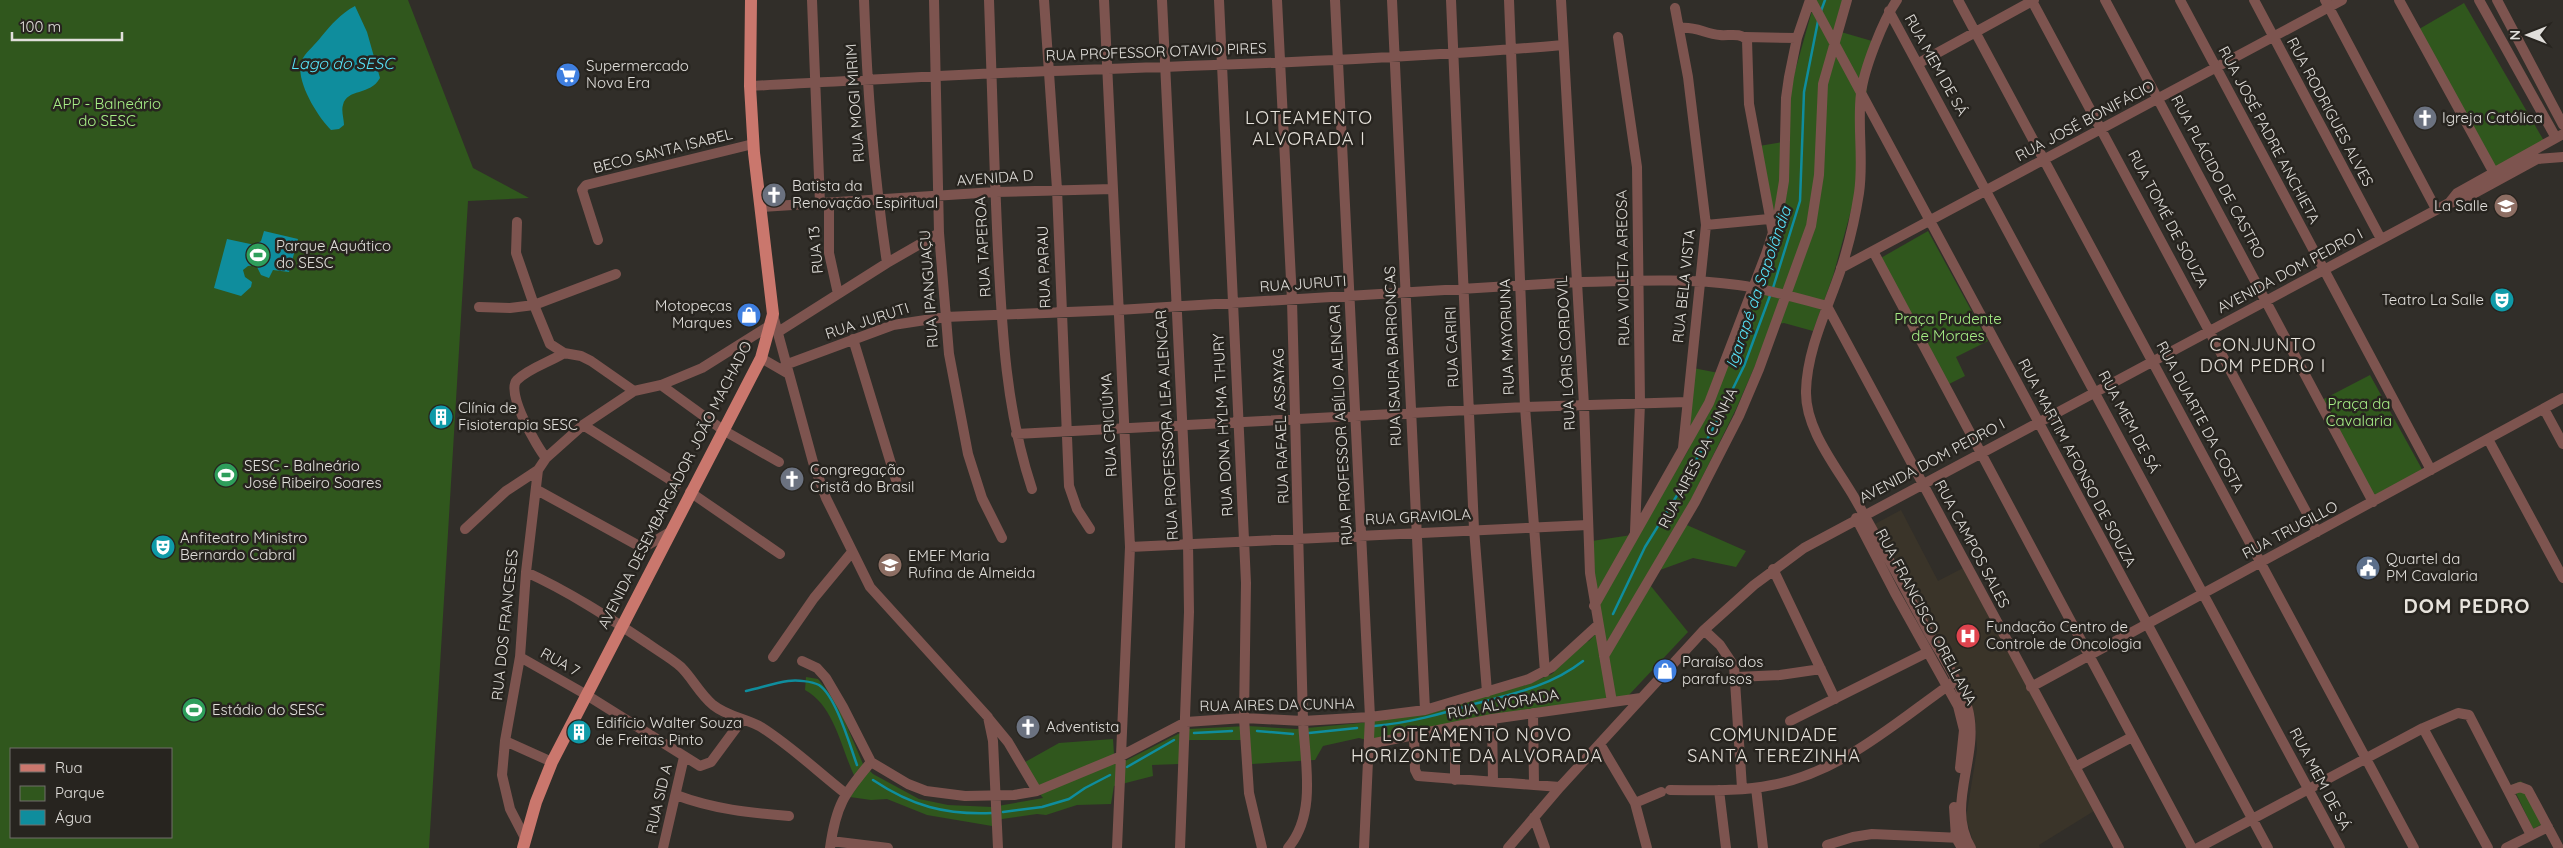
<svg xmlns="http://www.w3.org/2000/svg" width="2563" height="848" font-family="Quicksand,sans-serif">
	<rect width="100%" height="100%" fill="#312e29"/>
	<path fill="#3a3429" d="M1901,510L1938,581L1963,568L2094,811L2039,845L2040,848H1975L1966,818L1977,750L1975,717L1969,697L1875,524Z"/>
	<path fill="#30571d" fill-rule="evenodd" d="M0,0H408L473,168L529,198L468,201L429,848H0ZM11,749H171V837H11Z
		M1815,0H1843L1839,10L1841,32L1872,41L1855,196L1833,276L1813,331L1784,323L1773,325L1736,409L1680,522L1746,551L1736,567L1693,558L1660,570L1646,580L1688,632L1627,697L1374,742L1359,738L1323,746L1315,760L1252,764L1249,740H1190L1179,743V764L1152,765L1153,776L1114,786L1111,804L1077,805L1046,815L1037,814L1002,819L992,826L927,815L887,799L871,800L850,797L859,785C842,756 837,707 805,690L806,677L818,679L837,703L863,764L873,774L919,799L948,805L992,807L1043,798L1018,766L1059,743L1113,739L1114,754L1125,761L1188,729L1248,726L1296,729L1371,722L1526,685L1552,674L1585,642L1589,641L1600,629L1592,541L1638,534L1689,449L1693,368L1724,374L1779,227L1769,221L1759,146L1789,141L1790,89Z
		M2464,3L2544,141L2490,172L2414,32Z
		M1928,231L1988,341L1956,357L1965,376L1947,385L1879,259Z
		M2370,375L2423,471L2375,498L2320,401Z
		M2521,781L2544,823L2533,829L2512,785Z"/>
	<path fill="#0f8d9d" d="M355,6L367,32L380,78C370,96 347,88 343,105C341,110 344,119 344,125L339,129L331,130C317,116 292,76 303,58C308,50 316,44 321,37C332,24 340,14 355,6Z
		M264,231L298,239L289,272L273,270L269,278L261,275L256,265L248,266L243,270L245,277L252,282L251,287L241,296L214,288L227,239L255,245L261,241Z"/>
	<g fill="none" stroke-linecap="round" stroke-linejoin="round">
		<path stroke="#0f8d9d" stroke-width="2.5" d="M1821,11L1825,0
			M1773,288L1800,201L1804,92L1818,21
			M1613,614L1645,547L1681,489L1720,415L1744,366L1771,293
			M746,691C760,688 774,683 788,681C797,680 811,681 819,685C836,696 850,746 857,765
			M1374,726C1409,723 1441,714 1474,704C1513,694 1551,686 1583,661
			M1257,731L1293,734
			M1194,733L1232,731
			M1309,733L1357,728
			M1127,767L1174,740
			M873,780C912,806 945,815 992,813
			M1003,812L1042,807L1069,799L1085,788L1110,775"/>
		<path stroke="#7d544f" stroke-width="10" d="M812,0L820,203
			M864,0C867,88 874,176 887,263
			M934,0L939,233L949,354L968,454L982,498L1002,538
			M989,0C992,83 994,167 998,250C1002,331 1006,411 1032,489
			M1044,0L1057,189L1069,486L1077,509L1090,529
			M1104,0L1130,547L1117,848
			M1162,0L1188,543L1189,612L1180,848
			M1219,0L1246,583L1244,718L1249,793L1262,848
			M1277,0L1292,300L1303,721C1305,762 1317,814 1288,848
			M1335,0L1370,717L1364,848
			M1392,0L1425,710
			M1451,0L1474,529L1487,692
			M1509,0L1525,407L1545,672
			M1561,0L1584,405L1590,573L1612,702
			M1811,0L2268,848
			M1897,0C1883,20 1864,69 1861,93C1857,126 1864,160 1859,193C1855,219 1849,244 1841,269C1828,308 1807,349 1806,391C1805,429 1836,466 1854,497C1880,542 1904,588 1929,633C1942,656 1959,681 1967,706C1982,754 1944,804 1971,848
			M1958,0L2414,848
			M2105,0L2373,502
			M2180,0L2431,470
			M2254,0L2381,239
			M2325,0L2436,209
			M2399,0L2494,173
			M2479,0L2556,138
			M2497,0L2563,125
			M2032,1L2317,532
			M1675,8L1688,77L1706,225L1683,448
			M1889,11L2340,848
			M1680,28C1696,26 1705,34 1720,35C1729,36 1740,32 1747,40L1749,104L1773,233
			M1618,37L1637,167L1640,403L1635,532
			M1745,37L1797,38
			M1919,63L2034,0
			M750,86C849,81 949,75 1048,71C1220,65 1392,60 1563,45
			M829,203V253L838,294
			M2449,203L2457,193L2563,134
			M760,207L995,192L1113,189
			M517,222L516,253L534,305L550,344L564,353L581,356L591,361L634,391
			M1706,225L1769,219
			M598,240L582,190L586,185L753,144
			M1873,251L2192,848
			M1841,268L2342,0
			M1827,306L2119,848
			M479,307L510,308L534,305L616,274
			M773,315L813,462L826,498L870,587L988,717L993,741L998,848
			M778,332L887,263L939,233
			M853,339L896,480
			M761,358L787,373
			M785,365L893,325L945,317L1118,310L1577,282C1630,281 1685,278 1738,285C1768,289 1797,298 1827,306
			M661,385L723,430L779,462
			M2544,409L2563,444
			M583,425L677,484
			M1016,434L1525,407L1687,402
			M2488,439L2563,578
			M546,458C537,447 505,392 517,380C529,368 550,362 564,353
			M537,490L639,546L648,545L670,532
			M690,492L780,554
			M1856,518L1895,593L1958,706L1964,730L1960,768
			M465,529L506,491L538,470L546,458L583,425L634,391L661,385L702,368L769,326
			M1130,547L1588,525
			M1773,569L1835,699
			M526,572C568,591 608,617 647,643C658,651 671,658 681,667C693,679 699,693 713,705C728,717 745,718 761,727C791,746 817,771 845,793
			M1594,606L1709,403L1766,254L1778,217L1784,181L1786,98L1789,77L1797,38L1810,0
			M1704,630L1720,645L1734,666L1742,788
			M1604,656L1695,502L1739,416L1759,369L1811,226L1819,175L1823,84L1847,0
			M520,657L585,694L700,766L711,762L742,720
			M773,657L814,598L852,552
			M802,661L817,668L826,678L843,707L871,762L908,784L926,791L965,796L1014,795L1037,791L1121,756L1186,722L1244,718L1303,721L1370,717L1425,710L1529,679L1552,667L1598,625
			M1737,677L1780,675L1821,669
			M2031,687L2563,398
			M1533,713L1534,784
			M989,719L1008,742L1037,791
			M1492,719L1493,781
			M1790,721L1928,652
			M1455,727V780
			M2423,728L2488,848
			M1414,734L1415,770L1418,776L1560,787
			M505,741L552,762
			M1370,744L1492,719L1641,698
			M1600,744L1635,803L1647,848
			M2075,767L2132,737
			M1756,788L1763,848
			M1670,790C1704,790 1739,792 1772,785C1842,772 1896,722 1952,683
			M1719,790L1726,848
			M2509,791L2520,787L2528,790L2559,848
			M676,795C713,809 750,813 789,816
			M1635,803L1661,792
			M1954,807L1956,838L1962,848
			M1534,817L1545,848
			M525,838L510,809L502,775L505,741L520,657L526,572L538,470
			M831,841L888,848
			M1827,845L1853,837L1872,834L1961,838
			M663,848L684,757
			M830,848C836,805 844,794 871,762
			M1508,848L1560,787L1704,630L1754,585L1804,548L2449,203L2460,201L2537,159L2563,157
			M2198,848L2423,728L2458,713L2469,715L2531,835
			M2506,848L2548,827"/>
		<path stroke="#ca776d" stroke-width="12" d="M523,848L536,802L552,762L761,358L773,314L754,153L750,86L751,0"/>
	</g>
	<defs>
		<symbol id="supermarket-disc" viewBox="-11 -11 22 22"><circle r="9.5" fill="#3f7fe0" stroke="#27241f"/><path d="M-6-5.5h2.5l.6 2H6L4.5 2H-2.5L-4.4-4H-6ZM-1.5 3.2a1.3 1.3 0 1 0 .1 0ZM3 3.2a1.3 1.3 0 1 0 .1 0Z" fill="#fff"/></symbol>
		<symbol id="church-disc" viewBox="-11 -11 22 22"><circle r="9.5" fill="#6b7280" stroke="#27241f"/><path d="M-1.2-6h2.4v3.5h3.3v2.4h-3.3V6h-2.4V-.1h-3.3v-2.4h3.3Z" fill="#fff"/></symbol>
		<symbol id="school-disc" viewBox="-11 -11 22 22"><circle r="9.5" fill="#8d6e63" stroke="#27241f"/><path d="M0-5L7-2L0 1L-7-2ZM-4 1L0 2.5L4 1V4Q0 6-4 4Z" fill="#fff"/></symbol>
		<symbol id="stadium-disc" viewBox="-11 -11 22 22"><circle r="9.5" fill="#2e9e5b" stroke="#27241f"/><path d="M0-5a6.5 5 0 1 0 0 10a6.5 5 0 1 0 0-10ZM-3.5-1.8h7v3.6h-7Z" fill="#fff"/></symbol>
		<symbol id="theatre-disc" viewBox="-11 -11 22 22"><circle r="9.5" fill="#0f9aa8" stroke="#27241f"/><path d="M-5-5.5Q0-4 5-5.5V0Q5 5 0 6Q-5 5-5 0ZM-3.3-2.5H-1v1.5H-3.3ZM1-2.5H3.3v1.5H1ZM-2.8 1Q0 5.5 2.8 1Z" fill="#fff"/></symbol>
		<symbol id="shop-disc" viewBox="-11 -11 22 22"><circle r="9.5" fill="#3f7fe0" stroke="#27241f"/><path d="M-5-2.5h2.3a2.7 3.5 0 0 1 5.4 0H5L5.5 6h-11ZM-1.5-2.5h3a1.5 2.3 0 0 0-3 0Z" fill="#fff"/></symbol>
		<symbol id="building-disc" viewBox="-11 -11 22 22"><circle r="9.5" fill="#0f9aa8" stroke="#27241f"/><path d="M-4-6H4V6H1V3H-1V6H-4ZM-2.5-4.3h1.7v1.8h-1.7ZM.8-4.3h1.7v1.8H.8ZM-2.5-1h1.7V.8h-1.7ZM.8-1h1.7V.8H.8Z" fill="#fff"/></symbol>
		<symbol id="civic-disc" viewBox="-11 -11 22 22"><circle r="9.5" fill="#5c6f8a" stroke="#27241f"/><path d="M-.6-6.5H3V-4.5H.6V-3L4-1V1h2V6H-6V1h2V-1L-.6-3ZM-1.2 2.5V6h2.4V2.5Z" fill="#fff"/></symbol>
		<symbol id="hospital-disc" viewBox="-11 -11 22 22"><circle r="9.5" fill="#e0444e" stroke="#27241f"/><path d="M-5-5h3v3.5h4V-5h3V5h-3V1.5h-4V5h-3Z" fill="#fff"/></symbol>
	</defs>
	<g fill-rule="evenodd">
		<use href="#supermarket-disc" x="554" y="61" width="28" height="28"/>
		<use href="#church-disc" x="2411" y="104" width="28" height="28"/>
		<use href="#church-disc" x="760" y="181" width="28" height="28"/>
		<use href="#school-disc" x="2492" y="192" width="28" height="28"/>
		<use href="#stadium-disc" x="244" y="241" width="28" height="28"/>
		<use href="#theatre-disc" x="2488" y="286" width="28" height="28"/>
		<use href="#shop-disc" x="735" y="301" width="28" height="28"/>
		<use href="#building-disc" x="427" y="403" width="28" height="28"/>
		<use href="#stadium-disc" x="212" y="461" width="28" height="28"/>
		<use href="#church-disc" x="778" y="465" width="28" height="28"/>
		<use href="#theatre-disc" x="149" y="533" width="28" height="28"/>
		<use href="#school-disc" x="876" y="551" width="28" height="28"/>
		<use href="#civic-disc" x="2354" y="554" width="28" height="28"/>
		<use href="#hospital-disc" x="1954" y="622" width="28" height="28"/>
		<use href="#shop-disc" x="1651" y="657" width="28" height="28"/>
		<use href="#stadium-disc" x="180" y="696" width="28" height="28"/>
		<use href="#church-disc" x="1014" y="713" width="28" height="28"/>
		<use href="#building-disc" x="565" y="718" width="28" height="28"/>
	</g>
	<g text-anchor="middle" stroke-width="5" stroke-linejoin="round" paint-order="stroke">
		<g font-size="15" fill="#e0deda" stroke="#27241f">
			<text transform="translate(1156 52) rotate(-2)" y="5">RUA PROFESSOR OTAVIO PIRES</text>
			<text transform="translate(1936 65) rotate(61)" y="5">RUA MEM DE SÁ</text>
			<text transform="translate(855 103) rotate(-94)" y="5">RUA MOGI MIRIM</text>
			<text transform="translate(2330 112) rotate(62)" y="5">RUA RODRIGUES ALVES</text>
			<text transform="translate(2085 121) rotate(-28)" y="5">RUA JOSÉ BONIFÁCIO</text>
			<text transform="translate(2269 135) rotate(62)" y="5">RUA JOSÉ PADRE ANCHIETA</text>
			<text transform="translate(663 151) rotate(-14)" y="5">BECO SANTA ISABEL</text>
			<text transform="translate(2218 177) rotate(62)" y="5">RUA PLÁCIDO DE CASTRO</text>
			<text transform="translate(995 178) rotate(-4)" y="5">AVENIDA D</text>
			<text transform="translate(2168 219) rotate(62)" y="5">RUA TOMÉ DE SOUZA</text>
			<text transform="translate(983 247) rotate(-93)" y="5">RUA TAPEROA</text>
			<text transform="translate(816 250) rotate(-95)" y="5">RUA 13</text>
			<text transform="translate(1044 267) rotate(-92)" y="5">RUA PARAU</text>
			<text transform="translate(1623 268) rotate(-91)" y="5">RUA VIOLETA AREOSA</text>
			<text transform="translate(2290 271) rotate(-28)" y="5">AVENIDA DOM PEDRO I</text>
			<text transform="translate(1303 284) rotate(-4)" y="5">RUA JURUTI</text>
			<text transform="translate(1684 286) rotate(-84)" y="5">RUA BELA VISTA</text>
			<text transform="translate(929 289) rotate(-94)" y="5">RUA IPANGUAÇU</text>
			<text transform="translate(867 321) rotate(-18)" y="5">RUA JURUTI</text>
			<text transform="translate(1507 337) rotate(-92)" y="5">RUA MAYORUNA</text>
			<text transform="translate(1452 347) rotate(-92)" y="5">RUA CARIRI</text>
			<text transform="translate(1566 353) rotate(-93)" y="5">RUA LÓRIS CORDOVIL</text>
			<text transform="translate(1393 356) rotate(-92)" y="5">RUA ISAURA BARRONCAS</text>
			<text transform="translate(2200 417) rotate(62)" y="5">RUA DUARTE DA COSTA</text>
			<text transform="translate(2129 422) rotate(62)" y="5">RUA MEM DE SÁ</text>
			<text transform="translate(1109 425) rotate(-93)" y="5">RUA CRICIÚMA</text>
			<text transform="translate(1167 425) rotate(-93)" y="5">RUA PROFESSORA LEA ALENCAR</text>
			<text transform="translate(1223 425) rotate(-93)" y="5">RUA DONA HYLMA THURY</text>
			<text transform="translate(1341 425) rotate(-93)" y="5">RUA PROFESSOR ABÍLIO ALENCAR</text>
			<text transform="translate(1281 426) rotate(-92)" y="5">RUA RAFAEL ASSAYAG</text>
			<text transform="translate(1698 458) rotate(-63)" y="5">RUA AIRES DA CUNHA</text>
			<text transform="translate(1932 461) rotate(-28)" y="5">AVENIDA DOM PEDRO I</text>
			<text transform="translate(2077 463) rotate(62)" y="5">RUA MARTIM AFONSO DE SOUZA</text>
			<text transform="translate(675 485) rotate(-63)" y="5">AVENIDA DESEMBARGADOR JOÃO MACHADO</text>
			<text transform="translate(1418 517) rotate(-3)" y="5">RUA GRAVIOLA</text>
			<text transform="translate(2290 530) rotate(-28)" y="5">RUA TRUGILLO</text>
			<text transform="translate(1972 544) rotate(62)" y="5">RUA CAMPOS SALES</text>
			<text transform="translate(1926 617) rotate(62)" y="5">RUA FRANCISCO ORELLANA</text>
			<text transform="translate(505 625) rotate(-84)" y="5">RUA DOS FRANCESES</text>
			<text transform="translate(560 662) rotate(29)" y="5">RUA 7</text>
			<text transform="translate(1503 704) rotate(-10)" y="5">RUA ALVORADA</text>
			<text transform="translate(1277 705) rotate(-1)" y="5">RUA AIRES DA CUNHA</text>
			<text transform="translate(2320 779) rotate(62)" y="5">RUA MEM DE SÁ</text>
			<text transform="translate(659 799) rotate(-77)" y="5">RUA SID A</text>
		</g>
		<g font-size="15" fill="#e0deda" stroke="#27241f" text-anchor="start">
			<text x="586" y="71">Supermercado<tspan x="586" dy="17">Nova Era</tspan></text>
			<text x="2442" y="123">Igreja Católica</text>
			<text x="792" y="191">Batista da<tspan x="792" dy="17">Renovação Espiritual</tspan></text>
			<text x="2488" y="211" text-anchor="end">La Salle</text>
			<text x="276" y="251">Parque Aquático<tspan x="276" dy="17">do SESC</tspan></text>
			<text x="2484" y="305" text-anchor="end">Teatro La Salle</text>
			<text x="732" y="311" text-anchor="end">Motopeças<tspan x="732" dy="17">Marques</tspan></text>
			<text x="458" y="413">Clínia de<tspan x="458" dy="17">Fisioterapia SESC</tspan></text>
			<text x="244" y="471">SESC - Balneário<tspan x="244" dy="17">José Ribeiro Soares</tspan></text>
			<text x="810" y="475">Congregação<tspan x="810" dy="17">Cristã do Brasil</tspan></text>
			<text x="180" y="543">Anfiteatro Ministro<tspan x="180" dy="17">Bernardo Cabral</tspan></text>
			<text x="908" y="561">EMEF Maria<tspan x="908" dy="17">Rufina de Almeida</tspan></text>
			<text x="2386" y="564">Quartel da<tspan x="2386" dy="17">PM Cavalaria</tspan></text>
			<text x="1986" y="632">Fundação Centro de<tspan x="1986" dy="17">Controle de Oncologia</tspan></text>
			<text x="1682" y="667">Paraíso dos<tspan x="1682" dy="17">parafusos</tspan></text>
			<text x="212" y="715">Estádio do SESC</text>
			<text x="596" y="728">Edifício Walter Souza<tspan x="596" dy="17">de Freitas Pinto</tspan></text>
			<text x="1046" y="732">Adventista</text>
		</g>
		<g font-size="15" fill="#a6ee86" stroke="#27241f">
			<text x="107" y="109">APP - Balneário<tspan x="107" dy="17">do SESC</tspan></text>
			<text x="1948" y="324">Praça Prudente<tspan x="1948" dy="17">de Moraes</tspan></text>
			<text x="2359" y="409">Praça da<tspan x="2359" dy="17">Cavalaria</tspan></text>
		</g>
		<g font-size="16" font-style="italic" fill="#58e5fb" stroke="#27241f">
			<text x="342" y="69">Lago do SESC</text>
			<text transform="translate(1758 287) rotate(-71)" y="6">Igarapé da Sapolândia</text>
		</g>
		<g font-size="18" letter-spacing="1" fill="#e7e3dc" stroke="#27241f">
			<text x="1309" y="124">LOTEAMENTO<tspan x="1309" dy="21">ALVORADA I</tspan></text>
			<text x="2263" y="351">CONJUNTO<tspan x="2263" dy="21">DOM PEDRO I</tspan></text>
			<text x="1477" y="741">LOTEAMENTO NOVO<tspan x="1477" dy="21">HORIZONTE DA ALVORADA</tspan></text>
			<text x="1774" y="741">COMUNIDADE<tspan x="1774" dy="21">SANTA TEREZINHA</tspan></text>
		</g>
		<g font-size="20" font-weight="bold" letter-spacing="1" fill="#e7e3dc" stroke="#27241f">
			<text x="2467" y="613">DOM PEDRO</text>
		</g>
	</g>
	<rect x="10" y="748" width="162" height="90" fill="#27241f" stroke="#716e6a"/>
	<rect x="20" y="764" width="25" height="8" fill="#ca776d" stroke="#716e6a"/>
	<text x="55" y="773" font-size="15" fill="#e0deda">Rua</text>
	<rect x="20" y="786" width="25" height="15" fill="#30571d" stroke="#716e6a"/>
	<text x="55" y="798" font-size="15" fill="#e0deda">Parque</text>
	<rect x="20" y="810" width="25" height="15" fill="#0f8d9d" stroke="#716e6a"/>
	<text x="55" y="823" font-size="15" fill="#e0deda">Água</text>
	<g transform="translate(2528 35) rotate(270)" stroke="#27241f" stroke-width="4" paint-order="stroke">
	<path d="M0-4L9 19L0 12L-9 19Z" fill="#e0deda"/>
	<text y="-8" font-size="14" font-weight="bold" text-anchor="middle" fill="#e0deda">N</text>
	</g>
	<path d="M12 32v8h110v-8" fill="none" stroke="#e0deda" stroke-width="2.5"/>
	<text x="20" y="32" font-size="15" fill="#e0deda" stroke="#27241f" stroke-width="4" paint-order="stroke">100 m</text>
</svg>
